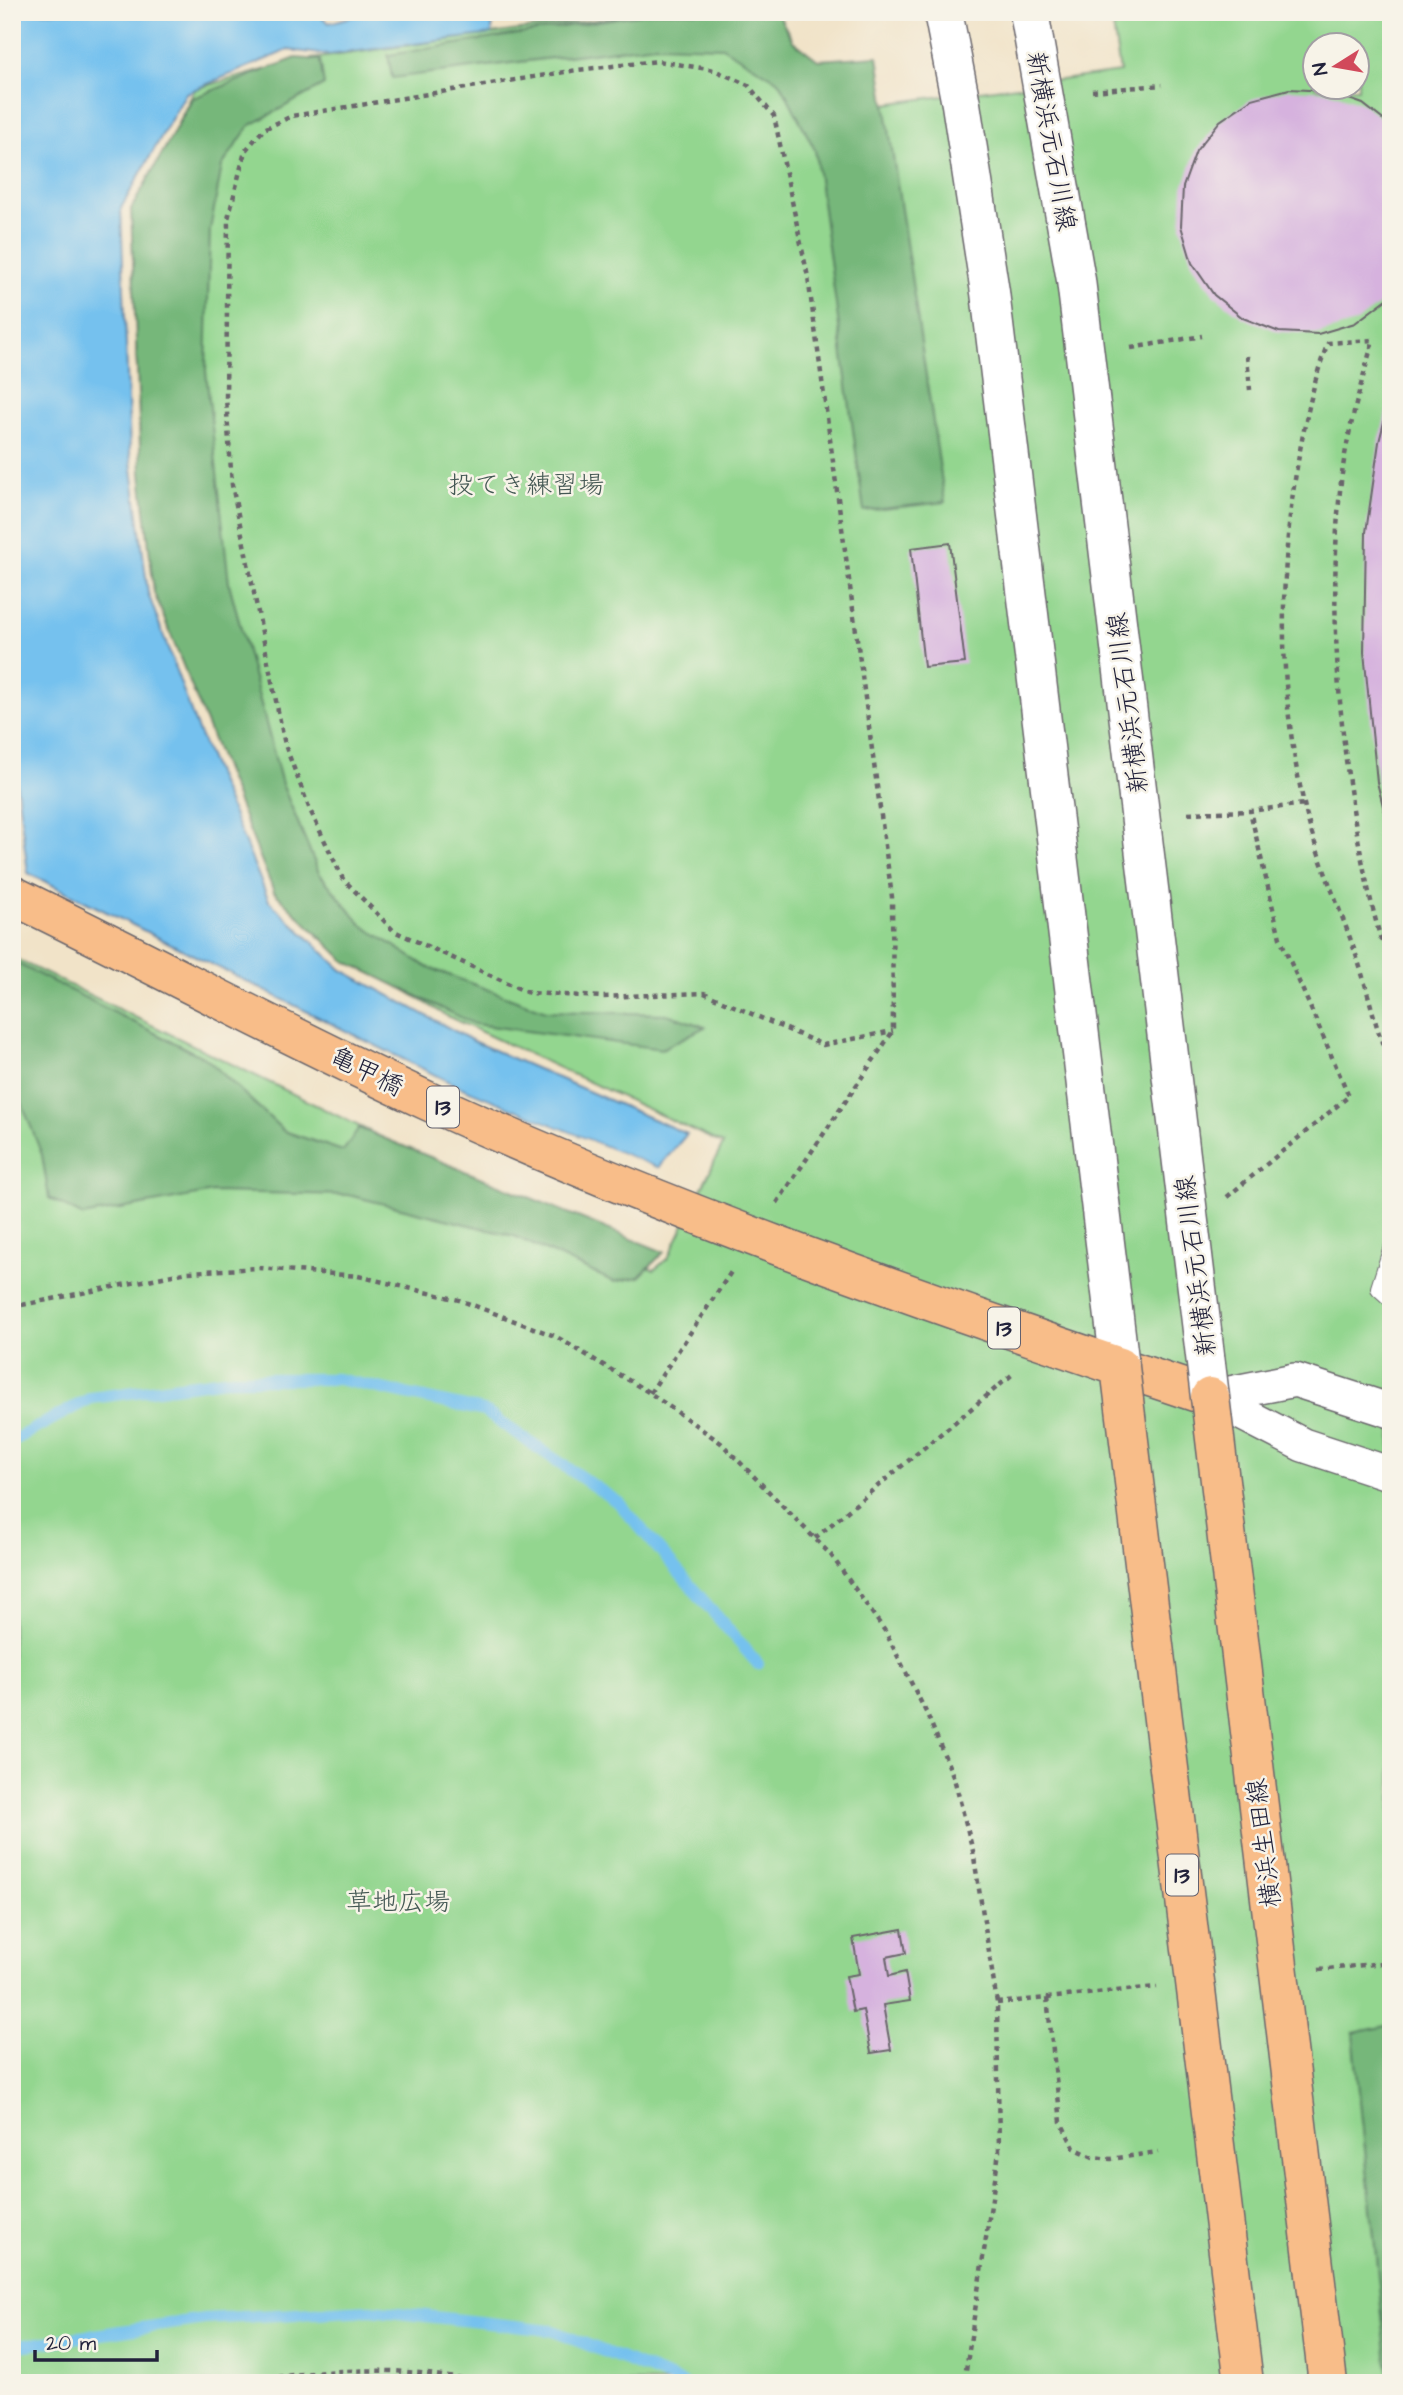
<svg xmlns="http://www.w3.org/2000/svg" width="1403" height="2395" font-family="'Architects Daughter','Klee One',sans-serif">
	<rect width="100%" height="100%" fill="#f7f3e8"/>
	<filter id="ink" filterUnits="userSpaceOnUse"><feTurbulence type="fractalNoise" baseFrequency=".0143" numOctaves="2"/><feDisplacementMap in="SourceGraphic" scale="14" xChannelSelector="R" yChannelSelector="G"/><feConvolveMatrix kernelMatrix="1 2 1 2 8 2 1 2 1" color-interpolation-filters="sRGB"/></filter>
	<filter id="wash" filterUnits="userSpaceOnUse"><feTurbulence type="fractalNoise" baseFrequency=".00686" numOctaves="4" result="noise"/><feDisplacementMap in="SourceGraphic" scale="28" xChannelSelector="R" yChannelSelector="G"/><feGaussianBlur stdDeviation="1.57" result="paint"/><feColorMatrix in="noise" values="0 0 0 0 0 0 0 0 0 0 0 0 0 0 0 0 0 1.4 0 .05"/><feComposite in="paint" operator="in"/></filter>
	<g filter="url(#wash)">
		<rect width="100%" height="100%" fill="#f1e3c8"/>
		<path fill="#93d68f" stroke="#5a7c65" stroke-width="2" fill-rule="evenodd" d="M651,12H740L870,106L1120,72L1111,12H1391V2383H12V957L654,1270L668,1258L723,1144L447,1016L319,937L265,865L155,572L136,355V208L195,89L296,61ZM1316,46H1358V88H1316Z"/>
		<path fill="#76b77a" stroke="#4c6c5a" stroke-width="2" d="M654,12H777L793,41L818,60L878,56L945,502L864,511L815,150L780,82L722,47L656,45L392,78L388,55Z
			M296,58L320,60L324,85L249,126L222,166L210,230L206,371L229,583L282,784L319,873L362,925L427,967L546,1011L667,1014L705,1027L662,1049L474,1024L345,961L274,892L154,593L141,474L131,209L193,98Z
			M12,961L207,1059L284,1131L343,1151L359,1128L664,1252L639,1277L614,1282L514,1236L348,1195L213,1192L83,1216L49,1198L42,1155L12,1078Z
			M1391,2025V2383H1389L1353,2033Z"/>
		<path fill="#74c1ee" stroke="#4b7294" stroke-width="2" d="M12,12H316L329,23L368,12H493L492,34L329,55L288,50L186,93L121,208L130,453L148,593L195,723L269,901L342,970L475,1042L687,1134L658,1168L457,1086L28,873L12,748Z"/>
		<path fill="#f1e3c8" d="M25,875L455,1086L662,1170L657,1171L455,1089Z"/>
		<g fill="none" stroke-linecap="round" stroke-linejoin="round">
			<path stroke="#74c1ee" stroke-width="12" d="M12,1441L91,1398L232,1379H337L484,1411L619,1503L758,1664
				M12,2347L204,2319L371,2310L551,2330L682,2383"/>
		</g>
		<g id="blocks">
			<path fill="#d6b2de" d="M1289,89L1327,91L1363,104L1391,126V296L1355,323L1318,334L1279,332L1243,318L1214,295L1192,263L1181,226L1183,187L1196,151L1220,121L1252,99Z
				M1390,398L1391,834H1390L1377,782L1364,652L1366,532L1379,442Z
				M950,543L965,663L924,667L911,548Z
				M902,1929L906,1953L886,1957L889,1976L905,1972L910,2001L883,2005L891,2050L871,2053L863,2010L853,2012L846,1976L859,1974L853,1938Z"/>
		</g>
	</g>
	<g filter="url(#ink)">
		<use href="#blocks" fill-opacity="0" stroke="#6a666c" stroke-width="2"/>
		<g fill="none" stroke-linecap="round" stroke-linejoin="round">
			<defs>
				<path id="service" d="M1391,1250L1379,1288L1391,1299"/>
				<path id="minor" d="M1210,1397L1303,1445L1391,1474
					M1210,1397L1295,1380L1391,1411"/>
				<path id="primary" d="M1120,1367L1210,1397"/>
			</defs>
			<use href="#service" stroke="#6a666c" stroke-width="18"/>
			<use href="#minor" stroke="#6a666c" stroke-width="36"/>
			<use href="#primary" stroke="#6a666c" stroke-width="41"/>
			<path stroke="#6a666c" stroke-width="4.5" stroke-dasharray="5 5" stroke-linecap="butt" d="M1092,91L1162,85
				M1131,348L1202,336
				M1247,356L1250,390
				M1188,813L1250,811L1304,804
				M1391,936L1381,940C1344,807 1326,628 1340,491C1345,439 1360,389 1373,340L1328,343C1317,370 1311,397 1305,425C1279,547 1275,681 1304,804C1316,858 1342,911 1359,964C1370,998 1376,1032 1391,1065
				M1227,1197L1349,1096L1280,938L1250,811
				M777,1203L893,1031L892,897L808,277L774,116L748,85L714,70L658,61L577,70L292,116L264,129L245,151L228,219L226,398L232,485L285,745L310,810L343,879L394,931L529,993L602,997L704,993L823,1045L893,1031
				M12,1298L15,1306
				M12,1307L188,1272L259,1268L358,1276L459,1300L555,1336L650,1393L721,1443L831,1555L885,1631L927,1714L954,1778L973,1851L997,2003L999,2152L964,2383
				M650,1393L731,1272
				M815,1538L1013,1374
				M1319,1970L1391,1962
				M1047,1998L1061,2122L1074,2148L1093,2157L1111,2159L1158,2152
				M997,2003L1157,1987
				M238,2383C318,2369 399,2364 479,2383"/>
			<use href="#service" stroke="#fff" stroke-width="16"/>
			<use href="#minor" stroke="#fff" stroke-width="33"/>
			<use href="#primary" stroke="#f8bd89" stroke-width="38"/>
			<defs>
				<path id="tertiary-bridge" d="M943,12L961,104L990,292L1120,1367
					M1029,12L1076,280L1210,1397"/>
				<path id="primary-bridge" d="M12,895C152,963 289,1037 430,1102C655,1205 887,1288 1120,1367L1244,2383
					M1210,1397L1328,2383"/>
			</defs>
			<use href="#tertiary-bridge" stroke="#6a666c" stroke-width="41" stroke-linecap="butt"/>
			<use href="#primary-bridge" stroke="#6a666c" stroke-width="41" stroke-linecap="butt"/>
			<use href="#tertiary-bridge" stroke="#fff" stroke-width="38"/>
			<use href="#primary-bridge" stroke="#f8bd89" stroke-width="38"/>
		</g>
	</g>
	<g text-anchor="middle" stroke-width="5" stroke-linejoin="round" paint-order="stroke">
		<g fill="#f7f3e8" stroke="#62616f" stroke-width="2">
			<rect x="427" y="1086.5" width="32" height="41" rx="5"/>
			<rect x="988" y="1307.5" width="32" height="41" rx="5"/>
			<rect x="1166" y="1854.5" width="32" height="41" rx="5"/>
		</g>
		<g font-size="24" font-weight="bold" fill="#22223b">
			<text x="443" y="1115">13</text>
			<text x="1004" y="1336">13</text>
			<text x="1182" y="1883">13</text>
		</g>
		<g font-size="26" fill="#22223b" stroke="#f7f3e8">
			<text transform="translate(1052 141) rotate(80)" y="9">新横浜元石川線</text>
			<text transform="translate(1127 703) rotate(-97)" y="9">新横浜元石川線</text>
			<text transform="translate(367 1071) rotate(26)" y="9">亀甲橋</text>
			<text transform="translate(1195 1266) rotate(-97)" y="9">新横浜元石川線</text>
			<text transform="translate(1263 1843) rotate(-97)" y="9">横浜生田線</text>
		</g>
		<g font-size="26" fill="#445854" stroke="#f7f3e8">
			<text x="526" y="493">投てき練習場</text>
			<text x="398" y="1910">草地広場</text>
		</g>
	</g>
	<rect width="1403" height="2395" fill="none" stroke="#f7f3e8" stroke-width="42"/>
	<g transform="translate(1336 66) rotate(259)"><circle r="33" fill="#f7f3e8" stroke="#a29fa3" stroke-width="2"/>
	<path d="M0-5L12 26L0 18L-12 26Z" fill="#d1495b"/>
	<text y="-10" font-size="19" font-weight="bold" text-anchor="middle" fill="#22223b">N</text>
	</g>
	<path d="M35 2350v10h122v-10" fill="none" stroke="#22223b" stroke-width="3.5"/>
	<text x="46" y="2350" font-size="21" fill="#22223b" stroke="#f7f3e8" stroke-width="5" paint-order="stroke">20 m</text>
</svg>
